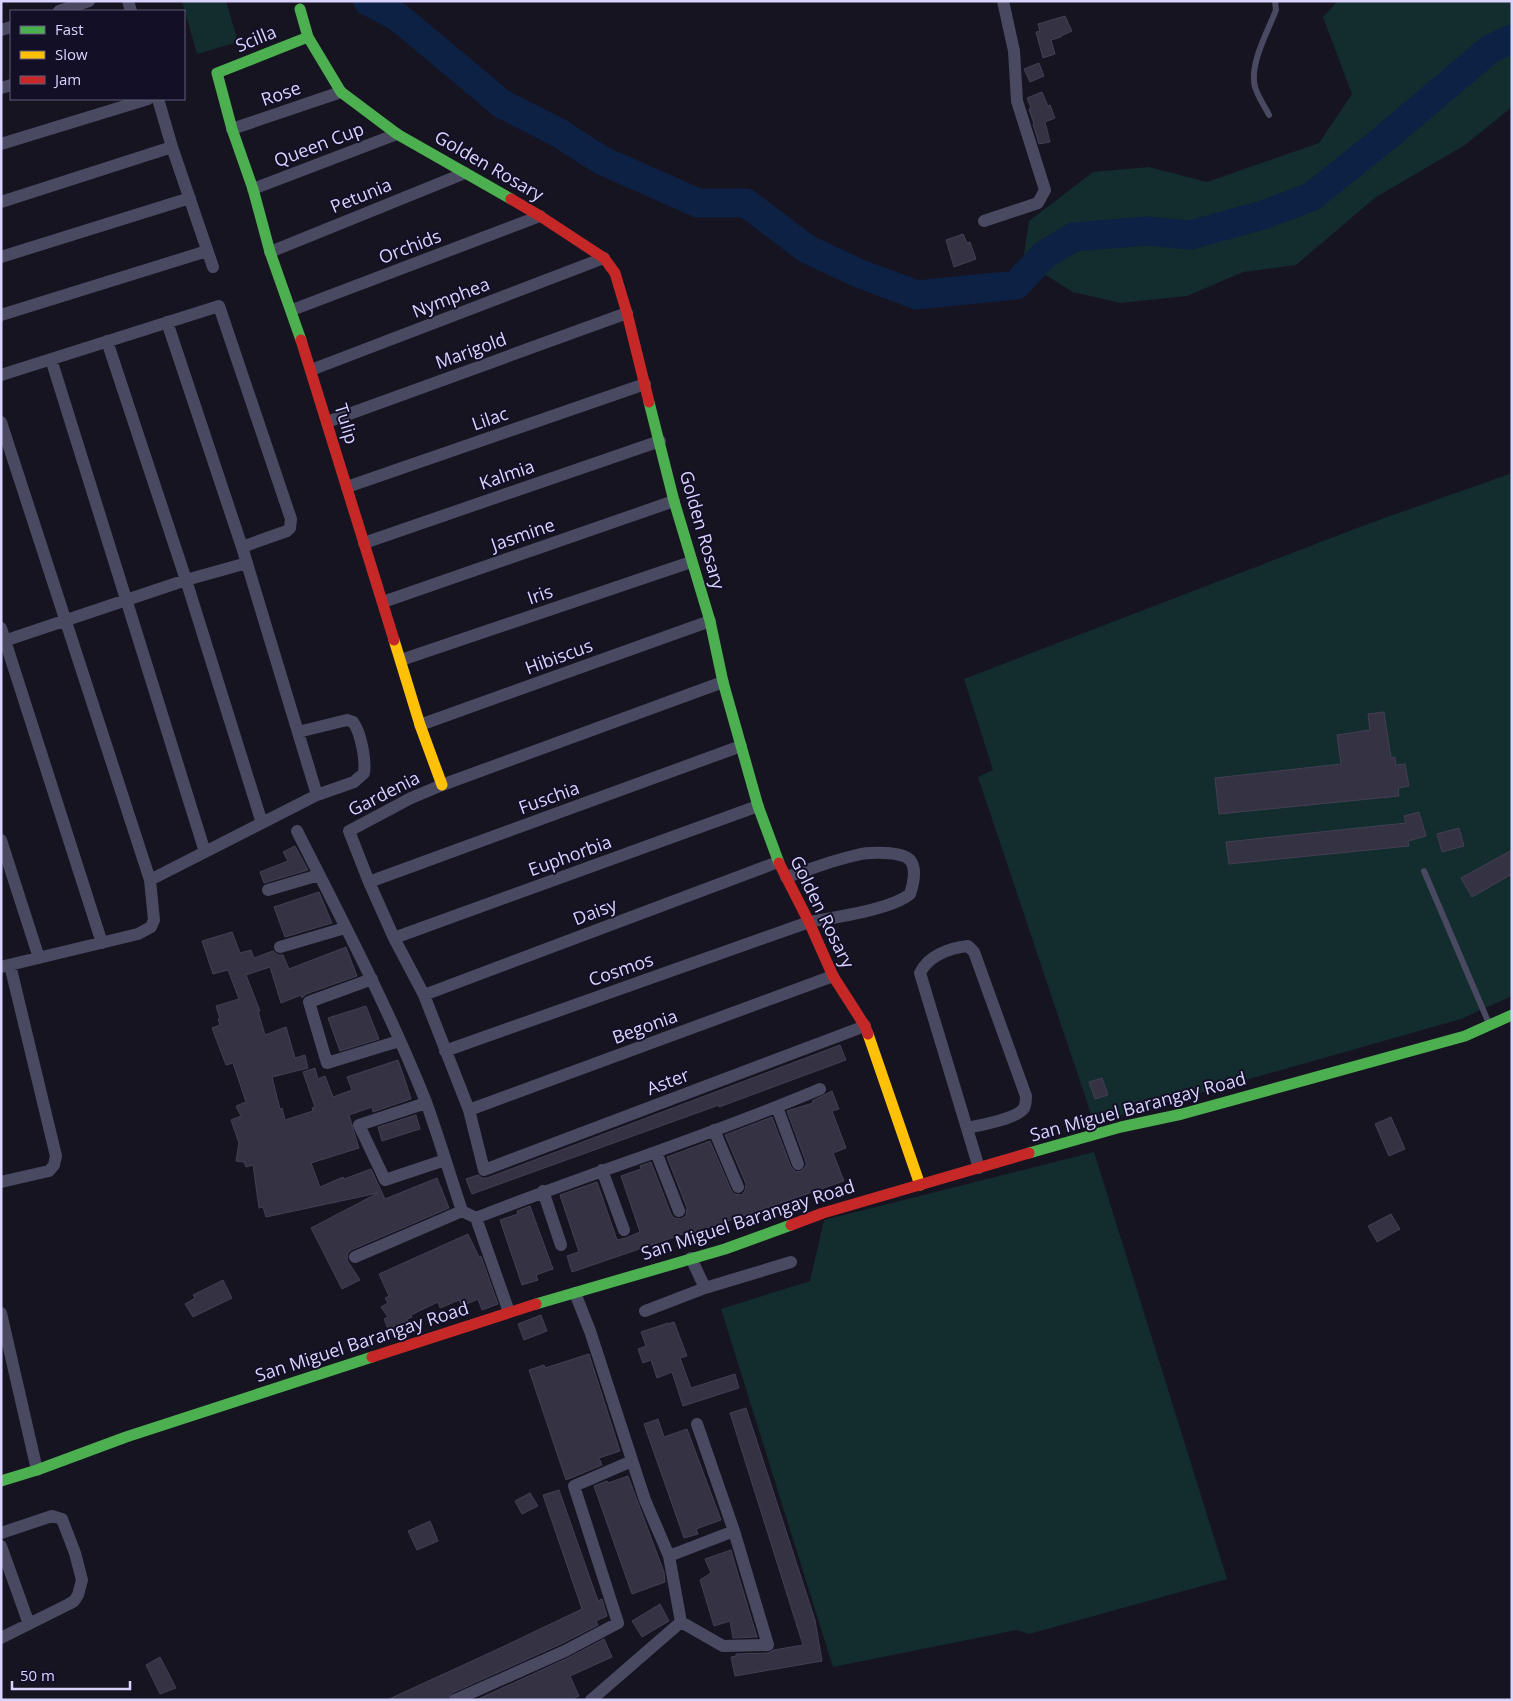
<svg xmlns="http://www.w3.org/2000/svg" width="1513" height="1701" font-family="'Open Sans',sans-serif">
	<rect width="100%" height="100%" fill="#161421"/>
	<path fill="#132c2d" d="M182,1H226L238,42L197,54Z
		M1338,1H1512V107L1465,145L1376,197L1296,265L1243,272L1187,296L1120,303L1073,292L1023,261L1029,221L1093,172L1149,167L1207,182L1319,143L1352,94L1323,17Z
		M1512,473V996L1461,1019L1094,1123L978,777L993,770L964,679L1365,525Z
		M1094,1152L1227,1579L1029,1634L1017,1630L833,1667L721,1309L810,1281L824,1220Z"/>
	<g fill="none" stroke-linecap="round" stroke-linejoin="round">
		<path stroke="#0d2144" stroke-width="29" d="M368,1L398,17L502,104L559,133L601,160L698,203H746L807,249L858,273L917,295L1016,285L1044,255L1074,237L1147,231L1190,235L1263,215L1311,197L1385,138L1490,49L1512,39"/>
	</g>
	<path fill="#343243" stroke="#433f54" d="M1065,16L1072,31L1061,36V37L1051,40L1055,54L1043,58L1036,32L1040,31L1038,24Z
		M1039,63L1044,76L1030,82L1024,69Z
		M1042,92L1048,106L1050,105L1055,118L1045,122L1050,142L1039,144L1033,124H1034L1029,109L1031,108L1027,98Z
		M963,234L967,243L970,242L976,259L954,267L946,240Z
		M1384,712L1391,758L1395,757L1396,765L1405,764L1409,786L1398,788L1399,796L1219,814L1215,778L1341,764L1337,735L1370,730L1368,714Z
		M1419,812L1426,836L1408,841L1409,846L1229,864L1226,842L1406,823L1404,816Z
		M1459,828L1464,846L1442,852L1437,834Z
		M295,846L308,870L264,883L260,872L288,861L283,852Z
		M1512,850V874L1472,897L1461,878Z
		M319,892L332,923L285,937L274,907Z
		M232,932L240,953L251,950L254,958L273,951L278,955H283L289,969L346,947L357,976L306,994L302,998L301,995L281,1003L270,967L246,975L260,1011H258L265,1035L286,1027L295,1058L305,1055L308,1068L272,1077L280,1109L282,1108L285,1120L313,1111L312,1108L315,1107L303,1072L315,1068L318,1079L325,1076L333,1097L352,1090L347,1077L398,1060L405,1080L411,1099L373,1112L372,1107L349,1115L359,1148L311,1163L320,1187L343,1177L344,1179L371,1169L385,1199L437,1178L449,1208L351,1250L348,1253L347,1260L360,1280L342,1289L311,1228L378,1193L266,1217L263,1207L259,1208L253,1165L246,1167L244,1162L236,1161L239,1143L231,1120L241,1116L236,1106L246,1102L233,1063L226,1065L212,1028L220,1025L218,1019H220L216,1006L239,999L228,970L213,974L202,941Z
		M366,1006L379,1039L340,1051L328,1018Z
		M840,1045L846,1060L719,1107V1105L472,1194L466,1179L478,1175L482,1178H487Z
		M1102,1078L1108,1095L1095,1099L1089,1082Z
		M832,1091L839,1109L832,1111L846,1148L833,1153L844,1181L749,1214L689,1234V1232L572,1272L567,1256L579,1252L560,1195L597,1182L617,1240L626,1238L640,1232L621,1176L641,1169L640,1166L651,1162L671,1214L674,1218L681,1219L686,1216L687,1208L667,1157L710,1141L731,1190L734,1194L741,1195L745,1191L746,1184L725,1135L772,1117L791,1167L796,1172L801,1171L806,1166V1162L787,1111L813,1103L812,1101Z
		M416,1115L420,1129L382,1141L378,1127Z
		M1391,1117L1405,1149L1389,1156L1375,1124Z
		M530,1206L553,1269L536,1275L538,1280L522,1285L500,1220L518,1214L517,1211Z
		M1391,1214L1400,1229L1377,1242L1368,1226Z
		M468,1234L479,1257L481,1256L498,1304L482,1310L478,1299L462,1306L459,1300L440,1308L438,1302L411,1315L412,1317L407,1319L410,1325L390,1333L384,1319L388,1317L381,1307L388,1303L385,1298L389,1296L379,1274Z
		M223,1280L232,1298L193,1317L185,1304L195,1298L193,1295Z
		M541,1315L547,1331L524,1340L518,1324Z
		M674,1322L687,1356L680,1358L691,1388L735,1374L739,1388L683,1406L672,1372L657,1378L651,1360L643,1363L638,1349L646,1346L641,1332L668,1323V1324Z
		M589,1354L620,1451L599,1458L602,1465L566,1480L529,1370L544,1365L545,1368Z
		M746,1408L815,1620L822,1661L735,1676L731,1657L736,1656V1654L768,1653L774,1650L803,1645L730,1413Z
		M658,1419L664,1437L687,1429L721,1520L696,1529L698,1534L684,1538L644,1424Z
		M628,1476L664,1572L665,1582L632,1594L594,1486L607,1481L608,1483Z
		M559,1490L598,1601L602,1599L607,1616L596,1621L598,1625L561,1644L452,1693L447,1700H387L496,1650L582,1609L543,1495Z
		M530,1493L538,1506L522,1514L515,1501Z
		M430,1521L438,1541L417,1550L408,1531Z
		M731,1550L735,1564L757,1637L733,1638L730,1621L714,1626L700,1580L711,1573L705,1559Z
		M660,1604L669,1621L642,1637L632,1621Z
		M604,1639L612,1657L570,1676L579,1696L570,1700H476L568,1658Z
		M160,1657L176,1688L160,1694L146,1665Z"/>
	<g fill="none" stroke-linecap="round" stroke-linejoin="round">
		<path stroke="#4a4962" stroke-width="6" d="M1269,115C1265,107 1258,97 1255,87C1249,64 1268,31 1276,10L1275,1
			M1424,871L1490,1026"/>
		<path stroke="#4a4962" stroke-width="12" d="M128,1L131,11
			M59,11L89,1
			M1,30L11,27
			M1,88L11,85
			M158,99L172,147L213,267
			M232,129L341,92
			M1,144L148,99
			M253,189L397,134
			M1,202L172,147
			M984,221L1038,203L1045,190L1017,101L1014,51L1003,1
			M270,252L465,173
			M1,257L190,198
			M292,310L540,216
			M1,315L207,251
			M51,359L205,852
			M311,370L604,258
			M1,375C74,352 147,329 219,306L291,519L290,528L287,531L242,547L167,322
			M1,422L150,880
			M327,422L627,313
			M347,487L645,384
			M364,543L660,441
			M247,563L186,580L262,823
			M383,602L674,501
			M1,628L102,943
			M1,642L186,580L107,341
			M401,660L691,562
			M723,682L442,785L411,798L349,831L369,882L394,938L424,995L469,1110L484,1170L865,1026
			M420,725L710,621
			M298,732L347,720L353,722C361,733 366,760 364,773L354,782L317,795
			M297,831C342,920 389,1009 426,1102C439,1138 450,1175 462,1211
			M1,840L39,958
			M369,882L741,746
			M268,890L319,875
			M394,938L758,806
			M280,947L345,928
			M1,967L138,934L151,927L154,920L150,880L317,795L242,547
			M372,979L309,1002L327,1063L399,1041
			M424,995L778,862
			M445,1051L809,922C835,917 890,910 910,894C913,885 917,868 910,860C902,851 868,852 857,855C833,860 809,870 786,877
			M426,1103L359,1125L385,1180L445,1160
			M777,1107L798,1164
			M469,1110L833,976
			M967,1128C980,1125 1017,1119 1024,1108C1026,1104 1026,1100 1026,1096L974,952L968,946C949,948 928,956 920,973L979,1168
			M714,1130L738,1187
			M656,1152L679,1211
			M602,1170L624,1230
			M1,1182L49,1171L54,1165L56,1156L10,965
			M543,1191L561,1245
			M476,1218L509,1312
			M355,1257L462,1211L476,1218C590,1173 707,1137 820,1089
			M705,1288L791,1262
			M575,1293L590,1331L645,1500L669,1556L681,1622L723,1646L768,1645L734,1531L697,1424
			M645,1311L705,1288L691,1258
			M1,1313L37,1470
			M1,1533L52,1516L62,1519L75,1553L82,1580L78,1595L74,1601L69,1604L1,1638
			M1,1546L29,1624
			M669,1556L734,1531
			M455,1700L565,1651L618,1623L574,1486L632,1461
			M591,1700L681,1622"/>
		<path stroke="#4caf50" stroke-width="11" d="M300,9L308,37L341,92L397,134L511,199
			M301,340L270,252L253,189L232,129L217,73L308,37
			M649,402L674,501L710,621L723,682L758,806L779,863
			M1029,1153L1121,1127L1182,1114L1465,1036L1512,1015
			M536,1304L725,1249L791,1225
			M1,1481L37,1470L126,1437L372,1357"/>
		<path stroke="#ffc107" stroke-width="11" d="M394,640L420,725L442,785
			M868,1034L920,1185"/>
		<path stroke="#c62828" stroke-width="11" d="M511,199L540,216L604,258L615,273L627,313L649,402
			M301,340L394,640
			M779,863L809,922L833,976L865,1026L868,1034
			M791,1225L823,1213L1029,1153
			M372,1357L536,1304"/>
	</g>
	<g text-anchor="middle" stroke-width="4" stroke-linejoin="round" paint-order="stroke">
		<g font-size="18" fill="#d9d4ff" stroke="#130f26">
			<text transform="translate(256 39) rotate(-22)" y="6">Scilla</text>
			<text transform="translate(281 94) rotate(-19)" y="6">Rose</text>
			<text transform="translate(319 145) rotate(-21)" y="6">Queen Cup</text>
			<text transform="translate(489 166) rotate(30)" y="6">Golden Rosary</text>
			<text transform="translate(361 196) rotate(-22)" y="6">Petunia</text>
			<text transform="translate(410 247) rotate(-21)" y="6">Orchids</text>
			<text transform="translate(451 298) rotate(-21)" y="6">Nymphea</text>
			<text transform="translate(471 351) rotate(-20)" y="6">Marigold</text>
			<text transform="translate(490 419) rotate(-19)" y="6">Lilac</text>
			<text transform="translate(346 424) rotate(73)" y="6">Tulip</text>
			<text transform="translate(507 475) rotate(-19)" y="6">Kalmia</text>
			<text transform="translate(702 530) rotate(74)" y="6">Golden Rosary</text>
			<text transform="translate(523 535) rotate(-19)" y="6">Jasmine</text>
			<text transform="translate(540 595) rotate(-19)" y="6">Iris</text>
			<text transform="translate(559 657) rotate(-20)" y="6">Hibiscus</text>
			<text transform="translate(384 794) rotate(-27)" y="6">Gardenia</text>
			<text transform="translate(549 798) rotate(-20)" y="6">Fuschia</text>
			<text transform="translate(570 856) rotate(-20)" y="6">Euphorbia</text>
			<text transform="translate(595 912) rotate(-21)" y="6">Daisy</text>
			<text transform="translate(822 912) rotate(64)" y="6">Golden Rosary</text>
			<text transform="translate(621 970) rotate(-19)" y="6">Cosmos</text>
			<text transform="translate(645 1027) rotate(-20)" y="6">Begonia</text>
			<text transform="translate(668 1082) rotate(-21)" y="6">Aster</text>
			<text transform="translate(1138 1107) rotate(-15)" y="6">San Miguel Barangay Road</text>
			<text transform="translate(748 1220) rotate(-18)" y="6">San Miguel Barangay Road</text>
			<text transform="translate(362 1342) rotate(-18)" y="6">San Miguel Barangay Road</text>
		</g>
	</g>
	<rect width="1513" height="1701" fill="none" stroke="#d9d4ff" stroke-width="5"/>
	<rect x="10" y="10" width="175" height="90" fill="#130f26" stroke="#625e7d"/>
	<rect x="20" y="26" width="25" height="8" fill="#4caf50" stroke="#625e7d"/>
	<text x="55" y="35" font-size="15" fill="#d9d4ff">Fast</text>
	<rect x="20" y="51" width="25" height="8" fill="#ffc107" stroke="#625e7d"/>
	<text x="55" y="60" font-size="15" fill="#d9d4ff">Slow</text>
	<rect x="20" y="76" width="25" height="8" fill="#c62828" stroke="#625e7d"/>
	<text x="55" y="85" font-size="15" fill="#d9d4ff">Jam</text>
	<path d="M12 1681v8h118v-8" fill="none" stroke="#d9d4ff" stroke-width="2.5"/>
	<text x="20" y="1681" font-size="15" fill="#d9d4ff" stroke="#130f26" stroke-width="4" paint-order="stroke">50 m</text>
</svg>
